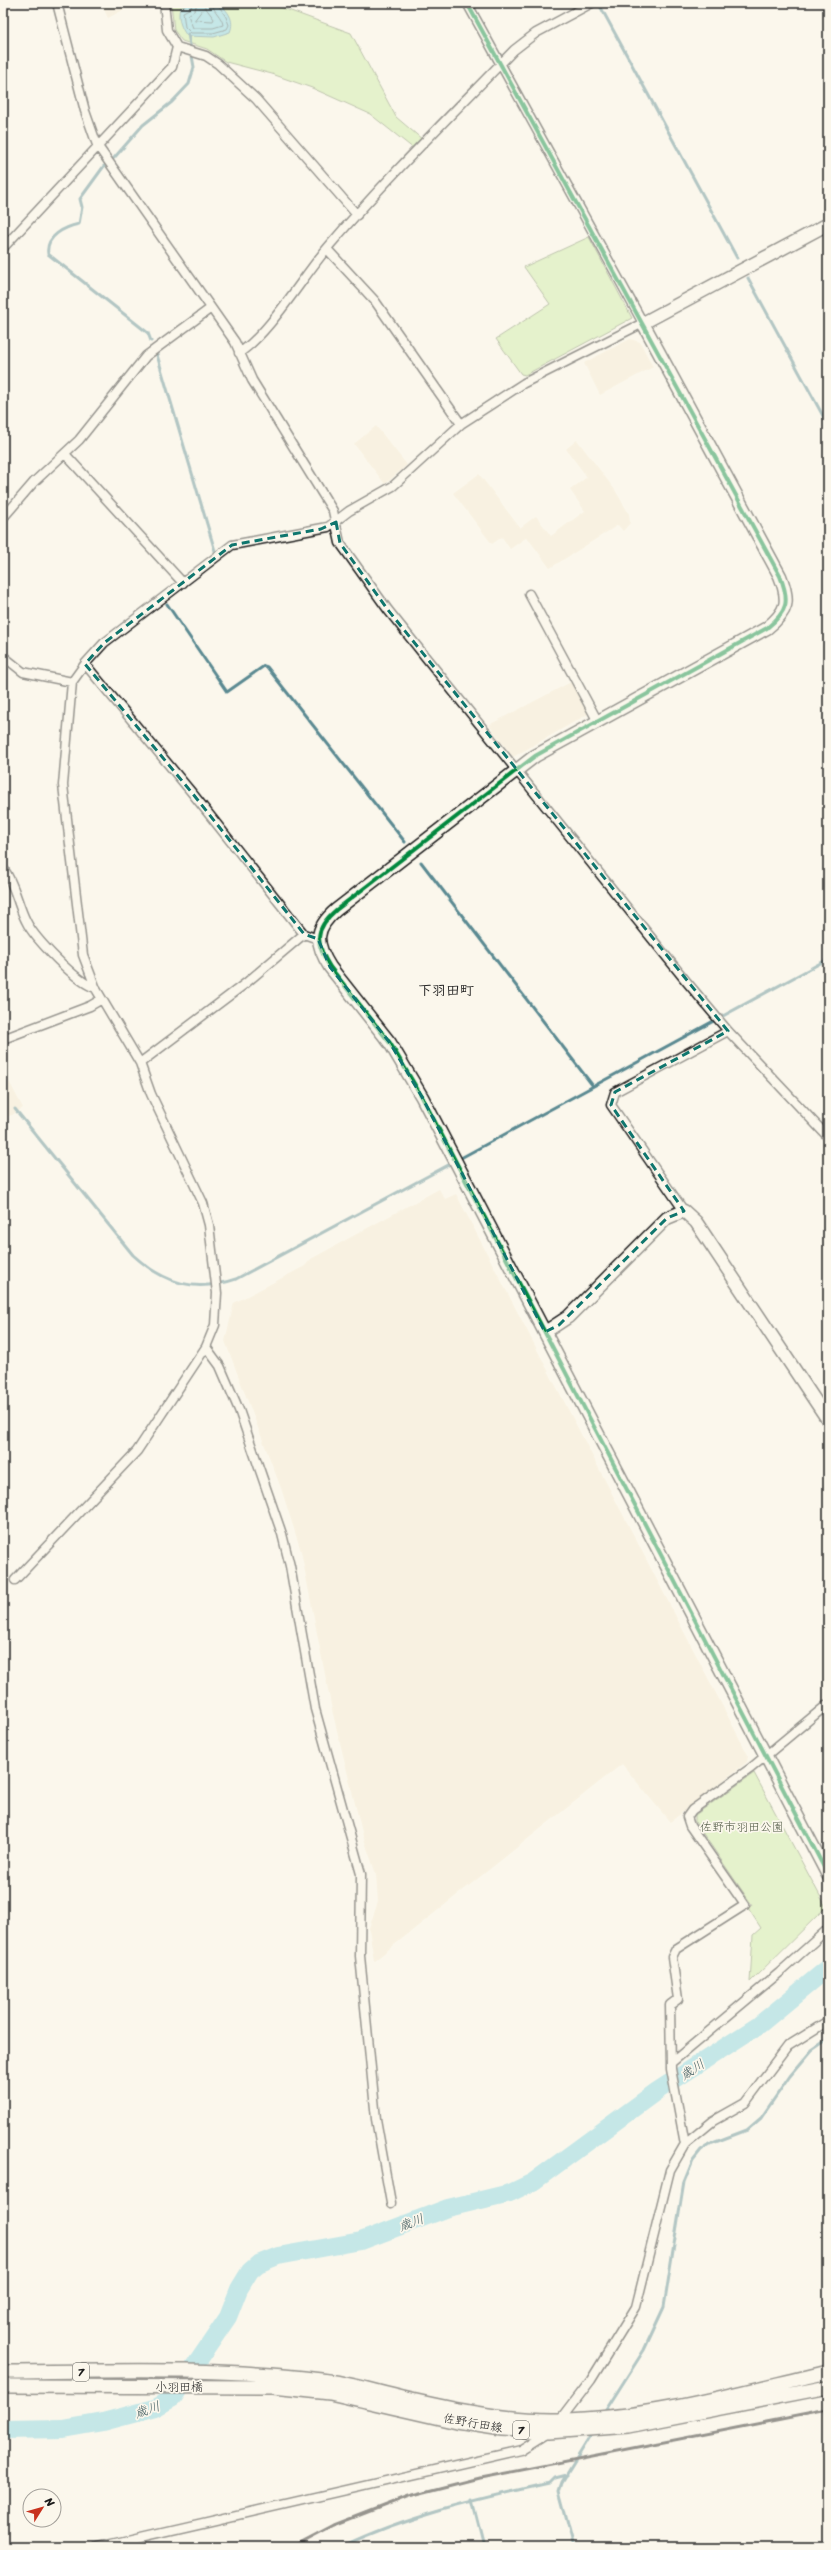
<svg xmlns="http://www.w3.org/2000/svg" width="831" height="2550" font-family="Sriracha,'Klee One',sans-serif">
	<rect width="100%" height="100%" fill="#fbf7ec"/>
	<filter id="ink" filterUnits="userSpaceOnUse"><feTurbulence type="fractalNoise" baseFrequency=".025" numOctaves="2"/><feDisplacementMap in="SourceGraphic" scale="8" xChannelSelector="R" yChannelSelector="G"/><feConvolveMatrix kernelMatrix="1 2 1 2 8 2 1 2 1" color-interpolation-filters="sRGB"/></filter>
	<g filter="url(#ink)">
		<path fill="#f4e9d2" d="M101,3H136L108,18Z
			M630,339L640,342L653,367L600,395L584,363Z
			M376,426L407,465L385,484L354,444Z
			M577,440L615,490L629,514L630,523L623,531L618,525L550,568L527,537L510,549L502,537L492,544L453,493L479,474L520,528L536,516L551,536L585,511L570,490L587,477L566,449Z
			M571,682L588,714L513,757L489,725Z
			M3,1055L9,1068L4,1072L23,1108L12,1115L3,1117Z
			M439,1189L445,1199L456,1194L748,1755L747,1762L670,1822L622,1764L374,1961L369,1928L378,1902L376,1874L363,1836L332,1710L301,1551L281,1488L225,1341L234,1303L305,1266L311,1259Z"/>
		<path fill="#caeba4" stroke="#738460" d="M171,3H269L351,33L396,117L423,140L414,149L370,114L312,88L272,74L226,62L207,49L182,41L174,30Z
			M589,237L632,318L525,375L521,374L496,339L550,304L524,267Z
			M754,1773L826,1907L750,1982L753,1935L761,1928L748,1908L752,1905L695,1822V1815Z"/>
		<path fill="#83d2df" stroke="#5a8991" d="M192,3H219C228,11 235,20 230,32L214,37L187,36C181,28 177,18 180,8Z"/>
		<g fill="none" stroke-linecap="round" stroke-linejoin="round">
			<path stroke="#45656a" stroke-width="1" d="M192,3L191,8L183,12L185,27L191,33H213L227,29L229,25L226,17L217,3
				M197,3L195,10L188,15L193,28H213L223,25C222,16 213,12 212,3
				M205,7L214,19L213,21L195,20Z"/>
			<path stroke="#5a8991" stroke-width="3" d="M599,4L737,258
				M114,158L143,125L172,102L189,84L194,67L188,34
				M104,166L80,199L82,207L79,224C65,227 45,236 48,254L148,333L151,341
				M748,278L828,425
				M157,355L215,551
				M167,604L227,692L264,666L267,667L405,842
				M421,862L593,1086
				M15,1109L133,1255C165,1284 195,1293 236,1279L454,1162
				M459,1159L828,959
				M604,2413L644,2350L664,2307L684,2182L693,2160L701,2150L710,2144L747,2130L761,2118L790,2076L812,2050L828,2039
				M472,2500L484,2547
				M341,2547C407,2515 478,2499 550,2483L555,2478L567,2475
				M574,2547L559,2491L562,2482L593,2432"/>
			<path stroke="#83d2df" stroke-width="18" d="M3,2430L63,2429L103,2422L155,2408L173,2398L228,2317L239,2289L250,2271L258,2264L278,2256L361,2241L448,2208L510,2193L533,2182L657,2091L759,2025L828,1968"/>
			<defs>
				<path id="street" d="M57,3L85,111L97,145L235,342L252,380L333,511L340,543L388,610L439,674L686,981L728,1031L828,1137
					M164,3L167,30L177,47L206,56L218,64L256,99L357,215
					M3,248L172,67L177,47
					M327,249L375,301L461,424
					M239,353C270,333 303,276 329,246C387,178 452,114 514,50L536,33L592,3
					M65,454L183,583
					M3,518L34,482L79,440L146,356L211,308
					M529,594L597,720
					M3,656L23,672L72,682
					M85,664L193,794L304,934L318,939
					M3,868C15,884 17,903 26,921C34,938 78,984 96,988
					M3,1039L90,1006L102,999
					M140,1063L246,983L304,934
					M684,1211L611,1105L615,1092L728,1031
					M206,1347L220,1366L239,1410L282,1534L290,1566L315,1709L361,1874L360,1956L376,2119L391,2203
					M15,1580L137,1451L206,1347L215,1325L217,1293L209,1225L203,1203L151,1094L140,1063L96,989L83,955L63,785L72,682L85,664L104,643L232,545L328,527L349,511L393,486L461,424L524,383L643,323L467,3
					M671,2063L779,1973L828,1929
					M685,2144L671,2069L670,2005L678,1999L672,1957L676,1949L745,1905L690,1826L687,1817L692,1810L751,1768L828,1704
					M559,2422L591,2380L636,2307L670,2170L685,2144L713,2121L745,2103L788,2046L828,2021
					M98,2547L521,2450L548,2433"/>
				<path id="secondary" d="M828,224L643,323L780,576C790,601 788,611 767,628L535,756L336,910C314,929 315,943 330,967L390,1043L422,1097L828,1875
					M545,1332L568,1317L667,1218L684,1211L696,1222L828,1420"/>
				<path id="primary" d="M3,2372C109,2371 216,2367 321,2380C349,2383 376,2392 403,2398C455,2410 507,2421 560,2420C650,2419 741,2392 828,2372
					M3,2386L273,2387L330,2393L457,2422L502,2429L549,2432L628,2426L828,2387"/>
			</defs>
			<use href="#street" stroke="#1c1c1c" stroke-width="11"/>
			<use href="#secondary" stroke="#1c1c1c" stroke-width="15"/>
			<use href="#primary" stroke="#1c1c1c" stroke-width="16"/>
			<use href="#street" stroke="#fbf7ec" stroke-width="8"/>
			<use href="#secondary" stroke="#fbf7ec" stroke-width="12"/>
			<use href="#primary" stroke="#fbf7ec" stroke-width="13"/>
			<path stroke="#1c1c1c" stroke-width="3" d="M292,2547L334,2525L409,2496L480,2478L828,2410"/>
			<defs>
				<path id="cycleway" d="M467,3L780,576C790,601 788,611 767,628L535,756L336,910C314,929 315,943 330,967L390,1043L422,1097L828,1875"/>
			</defs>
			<use href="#cycleway" stroke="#fbf7ec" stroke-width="6"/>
			<use href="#cycleway" stroke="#00873e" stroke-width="4"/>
		</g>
	</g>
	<path d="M0 0H831V2550H0ZM336,522L340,543L388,610L728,1031L615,1092L611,1105L684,1211L667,1218L559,1325L545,1332L422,1097L390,1043L330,967L318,939L304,934L193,794L85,664L104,643L232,545L321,529Z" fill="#fbf7ec" fill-opacity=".55" fill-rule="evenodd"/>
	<path fill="none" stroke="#0f766e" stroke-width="3" stroke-dasharray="8 5" stroke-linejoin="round" d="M336,522L340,543L388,610L728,1031L615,1092L611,1105L684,1211L667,1218L559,1325L545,1332L422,1097L390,1043L330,967L318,939L304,934L193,794L85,664L104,643L232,545L321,529Z"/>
	<g text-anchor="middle" stroke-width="3.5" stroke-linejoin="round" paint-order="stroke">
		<g fill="#fbf7ec" stroke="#5f5e5a" stroke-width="1">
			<rect x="73" y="2363" width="16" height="18" rx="3"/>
			<rect x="513" y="2421" width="16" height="18" rx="3"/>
		</g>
		<g font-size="11" font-weight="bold" fill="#1c1c1c">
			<text x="81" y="2376">7</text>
			<text x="521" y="2434">7</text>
		</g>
		<g font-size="12" fill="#505a45" stroke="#fbf7ec">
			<text x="742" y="1831">佐野市羽田公園</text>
		</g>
		<g font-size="12" fill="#1c1c1c" stroke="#fbf7ec">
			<text x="179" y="2391">小羽田橋</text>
			<text transform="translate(473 2423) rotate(10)" y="4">佐野行田線</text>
		</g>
		<g font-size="13" font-style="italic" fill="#405c60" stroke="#fbf7ec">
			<text transform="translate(692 2069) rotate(-33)" y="5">歳川</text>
			<text transform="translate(411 2222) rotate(-21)" y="5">歳川</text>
			<text transform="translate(147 2409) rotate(-19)" y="5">歳川</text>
		</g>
		<g font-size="14" font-weight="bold" fill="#1c1c1c" stroke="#fbf7ec">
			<text x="446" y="995">下羽田町</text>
		</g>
	</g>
	<rect width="831" height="2550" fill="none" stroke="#fbf7ec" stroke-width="16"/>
	<rect x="8" y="8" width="815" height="2534" fill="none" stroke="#1c1c1c" stroke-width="1.5" filter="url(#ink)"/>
	<g transform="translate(42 2508) rotate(53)"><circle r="19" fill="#fbf7ec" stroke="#a29f99"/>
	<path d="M0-3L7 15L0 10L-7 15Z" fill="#c8321e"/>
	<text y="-6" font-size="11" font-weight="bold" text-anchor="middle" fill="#1c1c1c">N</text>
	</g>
</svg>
